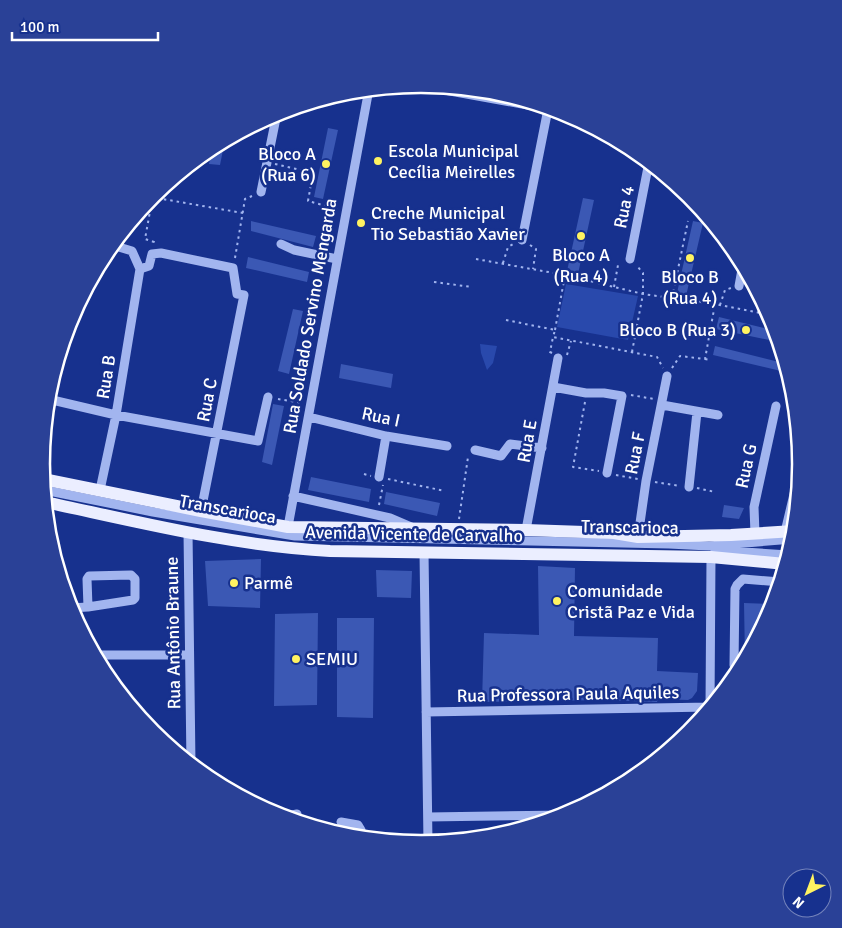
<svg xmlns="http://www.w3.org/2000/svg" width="842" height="928" font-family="Signika,sans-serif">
	<rect width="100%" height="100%" fill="#17318e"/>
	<path fill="#2949ac" d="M566,284L638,296L628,340L557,327Z
		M480,344L497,346L493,363L487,370L481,353Z"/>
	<path fill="#3b58b4" d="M328,128L338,130L323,199L314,197Z
		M225,140L220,165L209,164L213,147Z
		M583,198L594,200L578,274L567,271Z
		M251,221L316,236L313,247L251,231Z
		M693,221L703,223L686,296L677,293Z
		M248,257L309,272L307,282L246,268Z
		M293,309L303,311L289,374L278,371Z
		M719,317L776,331L779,342L716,329Z
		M715,346L783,363L781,371L713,355Z
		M341,364L393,374L391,388L339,378Z
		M273,404L284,406L272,465L262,462Z
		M311,477L371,489L369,502L308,490Z
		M386,492L440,503L437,516L384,504Z
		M724,505L744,508L739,519L722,517Z
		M261,559L260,608L208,606L205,561Z
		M538,566L575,568L574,636L658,638L657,671L698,673L697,691L692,698L688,700L658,699L657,702L602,700L482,702L484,633L539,635Z
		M376,570L412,571L411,598L377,597Z
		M744,603L773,604L745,660Z
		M318,613L317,705L274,706L275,614Z
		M337,618H374L373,718L337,717Z"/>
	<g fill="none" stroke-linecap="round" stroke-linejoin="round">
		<path stroke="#a2b5ef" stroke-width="2" stroke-dasharray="2.5 4" stroke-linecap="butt" d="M275,164L313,173L308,201L337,209
			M153,195L145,239L154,242L153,245
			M151,197L243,213
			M530,245L536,249L533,269
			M235,258L245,199L252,196
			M476,259L565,275L643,294L715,304L770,315
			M503,263L508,247L515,243
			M434,282L472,287
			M614,287L618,265L621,263
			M672,298L688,221
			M720,305L725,290L731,288
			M506,320L555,330L553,337L657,357L663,368
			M555,330L565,275
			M632,352L643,294V273L637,266
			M552,353L550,352L553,337
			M567,355L571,341
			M705,359L711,360
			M672,368L680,356L705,359L715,304
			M631,395L654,399
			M278,399L303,403
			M585,402L573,467L599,471
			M364,474L371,476
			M616,475L638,479
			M388,479L445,491
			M655,482L680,486
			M697,488L715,492
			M379,505L383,485
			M459,519L468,457"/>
		<path stroke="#a2b5ef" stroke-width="9" d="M417,85L560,111
			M261,192L277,113
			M522,240L548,109
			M281,244L294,250L337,259
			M112,245L132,251L140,269
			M630,259L649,162
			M140,269L149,266L152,254L161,253L233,268L237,294L244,295L201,511
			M739,286L743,264
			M553,387L586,393H604L622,396L607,473
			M48,399L116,415L258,441L268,397
			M662,405L718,415
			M309,417L386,436L447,446
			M475,450L501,456L510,444L542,448
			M379,477L386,436
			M689,487L697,412
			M44,490L153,512L295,536L669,544L709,546L793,539
			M100,490L116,415L140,269
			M293,496L390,518L411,527
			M526,530L558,358
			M188,532L191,764
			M287,532L369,89
			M785,532L800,469
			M755,534L754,507L776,406
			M638,537L646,481L667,376
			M714,548L729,551L788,555
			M424,552L428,843
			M70,608L88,607L87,579L89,576L131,575L135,579V598L133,600L88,607
			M95,655H189
			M738,672L734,665L735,589L737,585L743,579L780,582
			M710,707L711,557
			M426,712L710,707
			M282,817L297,814
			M428,817L567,815
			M341,822L358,825L361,830V838"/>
		<path stroke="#ebeeff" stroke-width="12" d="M43,479L201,511L288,527L526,530L614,533L638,537L731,535L794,531
			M45,502C139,522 234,546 330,551L711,557L785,564"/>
	</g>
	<g fill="#fff361" stroke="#17318e" stroke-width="2">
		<circle cx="378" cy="161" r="5"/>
		<circle cx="326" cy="164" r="5"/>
		<circle cx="361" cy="223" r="5"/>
		<circle cx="581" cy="236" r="5"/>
		<circle cx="690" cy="258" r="5"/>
		<circle cx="746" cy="330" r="5"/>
		<circle cx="234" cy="583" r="5"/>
		<circle cx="557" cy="601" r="5"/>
		<circle cx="296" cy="659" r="5"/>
	</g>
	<g text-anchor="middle" stroke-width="5" stroke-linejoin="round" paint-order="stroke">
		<g font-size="18" fill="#fff" stroke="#17318e" text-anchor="start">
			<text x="388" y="157">Escola Municipal<tspan x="388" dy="21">Cecília Meirelles</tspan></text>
			<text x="316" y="160" text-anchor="end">Bloco A<tspan x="316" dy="21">(Rua 6)</tspan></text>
			<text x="371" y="219">Creche Municipal<tspan x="371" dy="21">Tio Sebastião Xavier</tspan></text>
			<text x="581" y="261" text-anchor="middle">Bloco A<tspan x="581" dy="21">(Rua 4)</tspan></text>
			<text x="690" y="283" text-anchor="middle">Bloco B<tspan x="690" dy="21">(Rua 4)</tspan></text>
			<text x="736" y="336" text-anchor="end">Bloco B (Rua 3)</text>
			<text x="244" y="589">Parmê</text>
			<text x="567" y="597">Comunidade<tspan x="567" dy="21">Cristã Paz e Vida</tspan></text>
			<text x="306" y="665">SEMIU</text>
		</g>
		<g font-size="18" fill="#fff" stroke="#17318e">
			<text transform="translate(624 207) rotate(-79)" y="6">Rua 4</text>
			<text transform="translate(310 316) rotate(-80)" y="6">Rua Soldado Servino Mengarda</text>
			<text transform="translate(106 377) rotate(-81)" y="6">Rua B</text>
			<text transform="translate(207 400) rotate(-79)" y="6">Rua C</text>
			<text transform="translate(381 417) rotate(12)" y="6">Rua I</text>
			<text transform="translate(527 441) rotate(-80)" y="6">Rua E</text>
			<text transform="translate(635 453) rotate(-79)" y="6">Rua F</text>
			<text transform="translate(746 466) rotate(-78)" y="6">Rua G</text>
			<text transform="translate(228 509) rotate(10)" y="6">Transcarioca</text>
			<text transform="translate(630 527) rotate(1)" y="6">Transcarioca</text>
			<text transform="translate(414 534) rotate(1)" y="6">Avenida Vicente de Carvalho</text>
			<text transform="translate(173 633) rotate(-91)" y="6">Rua Antônio Braune</text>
			<text transform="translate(568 694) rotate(-1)" y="6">Rua Professora Paula Aquiles</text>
		</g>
	</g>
	<path d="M0 0H842V928H0ZM50 464a371 371 0 1 1 742 0a371 371 0 1 1-742 0Z" fill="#2a4197" fill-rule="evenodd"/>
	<path fill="none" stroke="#fff" stroke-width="2.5" d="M50 464a371 371 0 1 1 742 0a371 371 0 1 1-742 0Z"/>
	<g transform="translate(807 893) rotate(222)"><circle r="24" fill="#17318e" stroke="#7483bb"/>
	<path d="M0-4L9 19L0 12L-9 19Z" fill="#fff361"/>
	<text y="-8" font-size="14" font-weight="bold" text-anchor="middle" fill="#ffffff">N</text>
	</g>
	<path d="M12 32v8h146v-8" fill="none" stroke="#ffffff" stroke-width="2.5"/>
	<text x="20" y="32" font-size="15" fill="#ffffff" stroke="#17318e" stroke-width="4" paint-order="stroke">100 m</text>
</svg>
